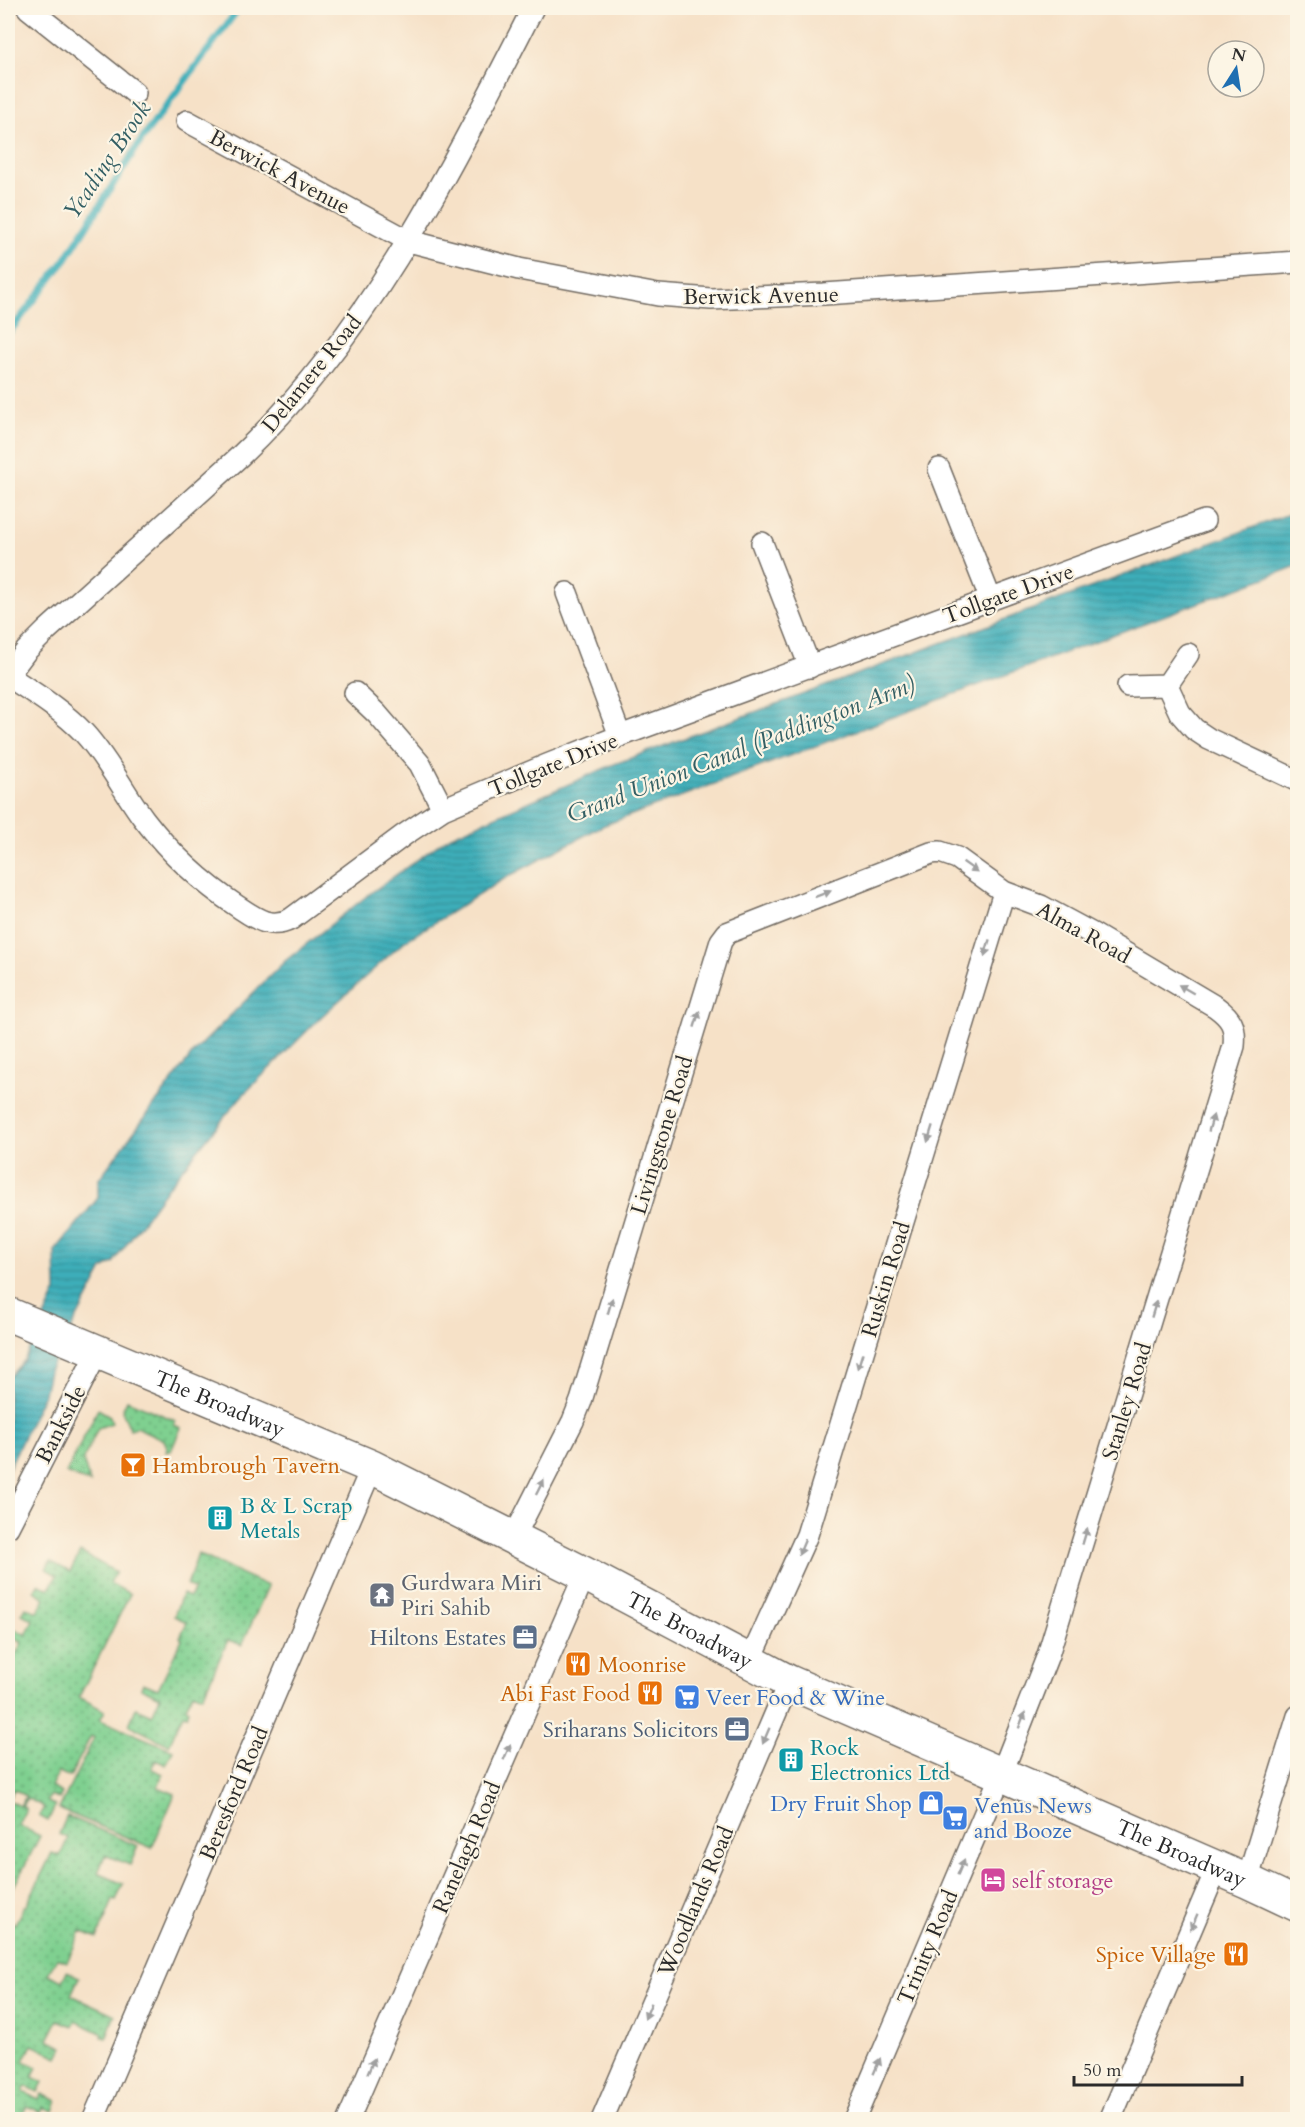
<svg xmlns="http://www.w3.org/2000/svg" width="1305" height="2127" font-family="Cardo,serif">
	<defs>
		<pattern id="park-dots" width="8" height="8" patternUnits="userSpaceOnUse" patternTransform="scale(1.5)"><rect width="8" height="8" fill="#7fd090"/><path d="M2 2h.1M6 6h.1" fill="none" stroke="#68a976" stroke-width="1.8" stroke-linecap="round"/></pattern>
		<pattern id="water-rules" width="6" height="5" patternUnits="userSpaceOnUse" patternTransform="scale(1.5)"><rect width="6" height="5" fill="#3eaeb9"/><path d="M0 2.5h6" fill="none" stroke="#348e97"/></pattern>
	</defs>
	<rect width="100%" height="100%" fill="#fcf5e5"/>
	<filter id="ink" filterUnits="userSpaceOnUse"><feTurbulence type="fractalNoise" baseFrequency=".0167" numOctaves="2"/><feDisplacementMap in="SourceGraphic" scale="12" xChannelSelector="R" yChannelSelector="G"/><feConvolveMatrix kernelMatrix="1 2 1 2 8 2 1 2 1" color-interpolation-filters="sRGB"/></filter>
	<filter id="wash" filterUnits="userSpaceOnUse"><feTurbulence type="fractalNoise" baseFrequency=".008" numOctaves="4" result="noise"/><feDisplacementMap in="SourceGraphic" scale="24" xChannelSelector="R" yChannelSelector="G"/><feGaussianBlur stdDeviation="1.35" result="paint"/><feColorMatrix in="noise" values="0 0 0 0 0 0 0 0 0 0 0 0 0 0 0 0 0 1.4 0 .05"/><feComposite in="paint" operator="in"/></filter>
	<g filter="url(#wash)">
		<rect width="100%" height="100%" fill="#f6e1c7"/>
		<path fill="url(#park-dots)" stroke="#557e5e" stroke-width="1.5" fill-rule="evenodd" d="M127,1400L176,1421L174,1425L181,1428L171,1451H166L167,1447L164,1440L136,1427L130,1429L122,1411Z
			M98,1409L110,1416L112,1423L98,1428L83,1460L90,1483L66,1473Z
			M80,1552L116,1572L110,1583L130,1594L79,1697L105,1711L100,1720L173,1750L166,1765L156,1760L152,1769L163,1774L158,1787L175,1794L152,1848L59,1809L94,1738L91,1736L70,1777L59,1772L51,1787L62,1793L59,1799L51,1795L47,1801L55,1806L48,1821L39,1816L44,1807L27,1798L22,1806L26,1809L18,1825L40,1836L8,1898V1654L14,1657L22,1643L11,1637L15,1629L26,1635L33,1620L22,1614L26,1607L37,1612L45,1598L34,1591L38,1584L49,1589L57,1575L46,1569L50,1561L70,1572ZM14,1789L26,1796L20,1806L8,1800Z
			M198,1554L268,1586L242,1645L228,1640L203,1696L193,1692L186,1708L189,1710L187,1715L183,1714L169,1745L129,1725L136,1708L152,1715L160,1697L141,1688L143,1683L158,1689L182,1639L180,1637L187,1622L174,1616L182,1594L190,1597L194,1589L187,1585Z
			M67,1816L138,1846L130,1865L105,1855L98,1873L123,1884L116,1901L113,1900L97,1938L81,1931L67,1962L57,1958L48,1974L62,1981L67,1971L79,1977L71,1995L115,2015L106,2038L102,2037L103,2034L76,2021L73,2026L58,2020L48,2040L63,2047L58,2057L32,2045L24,2061L37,2067L32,2077L43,2082L38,2092L26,2086L23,2092L39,2099L42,2094L57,2101L53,2111L43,2107L41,2112L27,2106L20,2119H8V1921L15,1924L24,1906H26L52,1853L60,1856L68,1838L59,1834Z"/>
		<path fill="url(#water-rules)" stroke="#346c72" stroke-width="1.5" d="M1297,511V566L602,826L502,880L405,941L322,1016L240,1098L167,1188L113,1263L103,1269L49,1371L44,1394L8,1470V1378L24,1361L56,1291L55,1251L98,1198V1180L193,1053L285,961L368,895L449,837L612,765Z"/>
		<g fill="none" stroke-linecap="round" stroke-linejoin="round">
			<path stroke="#3eaeb9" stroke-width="7" d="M8,334L65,260L142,139L239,8"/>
		</g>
	</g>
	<g filter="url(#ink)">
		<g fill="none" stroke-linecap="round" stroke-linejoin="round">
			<defs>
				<path id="minor" d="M28,8L135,93
					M187,121L409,241L519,269L658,295L711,299L824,294L1298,262
					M939,469L991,600
					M762,543L810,667
					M567,593L620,736
					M1188,654L1167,685L1180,713L1194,729L1209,739L1298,781
					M8,675L26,651L47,630L239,457C370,334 452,166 533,8
					M8,676C34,693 62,710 84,733C108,759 123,791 144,819C170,853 201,882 237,906C255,918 270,930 291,919L404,835L443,809L547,765L620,736L1204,521
					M1128,686L1167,685
					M355,693L377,714L420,764L443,809
					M8,1527L97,1353
					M513,1539L573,1421L581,1401L721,941L727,933L931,853L940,852L957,858L1004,892L1041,906L1093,934L1216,1007C1231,1018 1236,1026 1234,1046L1048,1655L1001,1775L854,2120
					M750,1661L807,1535L1004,892
					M1247,1881L1298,1716
					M93,2120L372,1467
					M348,2120L585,1574
					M602,2120L789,1682
					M1110,2120L1217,1868"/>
				<g id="primary">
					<path id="s1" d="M8,1314L372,1467L585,1574L789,1682L1247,1881L1298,1905"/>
				</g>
			</defs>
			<use href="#minor" stroke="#726b62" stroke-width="24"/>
			<use href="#primary" stroke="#726b62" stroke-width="36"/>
			<use href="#minor" stroke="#fff" stroke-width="21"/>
			<use href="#primary" stroke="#fff" stroke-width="33"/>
		</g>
		<defs><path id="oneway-solid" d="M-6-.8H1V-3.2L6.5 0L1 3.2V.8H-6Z" transform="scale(1.5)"/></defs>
		<g fill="#a0a0a0">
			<use href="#oneway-solid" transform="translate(970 867) rotate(35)"/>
			<use href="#oneway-solid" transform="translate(823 894) rotate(-21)"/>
			<use href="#oneway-solid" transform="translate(987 948) rotate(107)"/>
			<use href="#oneway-solid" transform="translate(1186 989) rotate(-150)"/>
			<use href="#oneway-solid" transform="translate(697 1019) rotate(-73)"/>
			<use href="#oneway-solid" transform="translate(1211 1123) rotate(-74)"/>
			<use href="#oneway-solid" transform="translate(930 1134) rotate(107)"/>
			<use href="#oneway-solid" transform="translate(610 1306) rotate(-74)"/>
			<use href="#oneway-solid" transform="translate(1154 1309) rotate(-73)"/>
			<use href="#oneway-solid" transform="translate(860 1361) rotate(107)"/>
			<use href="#oneway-solid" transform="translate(540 1487) rotate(-63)"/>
			<use href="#oneway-solid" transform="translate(1085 1536) rotate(-73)"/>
			<use href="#oneway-solid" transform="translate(802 1547) rotate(113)"/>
			<use href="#oneway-solid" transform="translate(1022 1720) rotate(-69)"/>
			<use href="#oneway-solid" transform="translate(766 1736) rotate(113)"/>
			<use href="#oneway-solid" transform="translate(507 1752) rotate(-67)"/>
			<use href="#oneway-solid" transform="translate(961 1867) rotate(-67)"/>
			<use href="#oneway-solid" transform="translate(1194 1922) rotate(113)"/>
			<use href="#oneway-solid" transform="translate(648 2011) rotate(113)"/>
			<use href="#oneway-solid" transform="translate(371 2066) rotate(-67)"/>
			<use href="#oneway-solid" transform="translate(877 2066) rotate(-67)"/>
		</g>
	</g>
	<defs>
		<symbol id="bar-square" viewBox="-11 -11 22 22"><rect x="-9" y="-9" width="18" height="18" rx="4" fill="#e8710a" stroke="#fcf5e5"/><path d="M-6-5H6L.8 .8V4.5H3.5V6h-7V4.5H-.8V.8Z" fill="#fff"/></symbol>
		<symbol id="building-square" viewBox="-11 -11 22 22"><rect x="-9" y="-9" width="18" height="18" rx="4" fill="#0f9aa8" stroke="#fcf5e5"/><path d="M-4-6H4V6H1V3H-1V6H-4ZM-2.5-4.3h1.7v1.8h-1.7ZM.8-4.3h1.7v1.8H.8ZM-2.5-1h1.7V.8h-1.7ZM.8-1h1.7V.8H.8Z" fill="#fff"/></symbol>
		<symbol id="temple-square" viewBox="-11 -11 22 22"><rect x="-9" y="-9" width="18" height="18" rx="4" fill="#6b7280" stroke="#fcf5e5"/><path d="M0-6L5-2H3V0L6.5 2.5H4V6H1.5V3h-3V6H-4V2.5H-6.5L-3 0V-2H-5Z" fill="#fff"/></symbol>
		<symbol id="office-square" viewBox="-11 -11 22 22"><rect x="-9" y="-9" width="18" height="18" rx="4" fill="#5c6f8a" stroke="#fcf5e5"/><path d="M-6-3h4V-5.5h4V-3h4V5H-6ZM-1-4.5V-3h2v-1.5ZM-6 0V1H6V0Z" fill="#fff"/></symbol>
		<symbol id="restaurant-square" viewBox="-11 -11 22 22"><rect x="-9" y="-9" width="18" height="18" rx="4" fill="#e8710a" stroke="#fcf5e5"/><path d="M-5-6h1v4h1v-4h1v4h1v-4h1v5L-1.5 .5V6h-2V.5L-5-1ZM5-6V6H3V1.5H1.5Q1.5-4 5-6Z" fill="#fff"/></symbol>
		<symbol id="supermarket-square" viewBox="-11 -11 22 22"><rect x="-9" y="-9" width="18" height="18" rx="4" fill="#3f7fe0" stroke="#fcf5e5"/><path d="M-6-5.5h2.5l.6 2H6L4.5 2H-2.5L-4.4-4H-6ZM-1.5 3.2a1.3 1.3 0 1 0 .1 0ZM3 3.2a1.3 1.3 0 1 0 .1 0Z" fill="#fff"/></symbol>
		<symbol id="shop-square" viewBox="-11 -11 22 22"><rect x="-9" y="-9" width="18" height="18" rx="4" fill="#3f7fe0" stroke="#fcf5e5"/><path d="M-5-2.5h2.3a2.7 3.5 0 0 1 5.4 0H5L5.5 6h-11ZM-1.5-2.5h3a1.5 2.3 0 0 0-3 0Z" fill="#fff"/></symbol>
		<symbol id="hotel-square" viewBox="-11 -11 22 22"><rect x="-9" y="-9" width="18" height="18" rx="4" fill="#d1479c" stroke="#fcf5e5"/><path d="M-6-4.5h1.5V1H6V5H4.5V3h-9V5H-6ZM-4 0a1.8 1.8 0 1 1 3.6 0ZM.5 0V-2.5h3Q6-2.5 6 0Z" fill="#fff"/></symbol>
	</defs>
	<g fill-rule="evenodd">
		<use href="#bar-square" x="118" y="1450" width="30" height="30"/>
		<use href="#building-square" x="205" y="1503" width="30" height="30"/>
		<use href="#temple-square" x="367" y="1580" width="30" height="30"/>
		<use href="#office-square" x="510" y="1622" width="30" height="30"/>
		<use href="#restaurant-square" x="563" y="1649" width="30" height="30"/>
		<use href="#restaurant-square" x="635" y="1678" width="30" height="30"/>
		<use href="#supermarket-square" x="672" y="1682" width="30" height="30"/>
		<use href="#office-square" x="722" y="1714" width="30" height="30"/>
		<use href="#building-square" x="776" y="1745" width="30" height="30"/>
		<use href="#shop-square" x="916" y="1788" width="30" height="30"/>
		<use href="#supermarket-square" x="940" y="1803" width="30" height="30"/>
		<use href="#hotel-square" x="978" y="1865" width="30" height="30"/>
		<use href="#restaurant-square" x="1221" y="1939" width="30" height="30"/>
	</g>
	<g text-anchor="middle" stroke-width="4.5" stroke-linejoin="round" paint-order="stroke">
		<g font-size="22" fill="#2b2b2b" stroke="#fcf5e5">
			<text transform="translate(280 171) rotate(28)" y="8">Berwick Avenue</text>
			<text transform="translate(761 295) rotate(-1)" y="8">Berwick Avenue</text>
			<text transform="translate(311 373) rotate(-51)" y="8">Delamere Road</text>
			<text transform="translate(1008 593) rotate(-20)" y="8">Tollgate Drive</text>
			<text transform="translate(553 764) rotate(-22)" y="8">Tollgate Drive</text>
			<text transform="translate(1084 932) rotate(29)" y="8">Alma Road</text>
			<text transform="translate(661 1135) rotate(-73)" y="8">Livingstone Road</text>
			<text transform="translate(885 1279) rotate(-73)" y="8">Ruskin Road</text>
			<text transform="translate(1126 1401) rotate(-73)" y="8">Stanley Road</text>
			<text dy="8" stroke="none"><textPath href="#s1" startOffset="230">The Broadway</textPath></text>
			<text transform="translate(60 1424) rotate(-63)" y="8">Bankside</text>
			<text dy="8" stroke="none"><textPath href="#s1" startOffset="752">The Broadway</textPath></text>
			<text transform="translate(233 1793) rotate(-67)" y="8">Beresford Road</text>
			<text transform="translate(466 1847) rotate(-67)" y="8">Ranelagh Road</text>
			<text dy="8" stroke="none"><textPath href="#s1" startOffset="1292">The Broadway</textPath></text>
			<text transform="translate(695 1901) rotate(-67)" y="8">Woodlands Road</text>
			<text transform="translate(927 1947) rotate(-67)" y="8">Trinity Road</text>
		</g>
		<g font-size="22" fill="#c56008" stroke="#fcf5e5" text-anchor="start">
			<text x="152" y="1473">Hambrough Tavern</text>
			<text x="598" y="1672">Moonrise</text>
			<text x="630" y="1701" text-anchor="end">Abi Fast Food</text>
			<text x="1216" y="1962" text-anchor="end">Spice Village</text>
		</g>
		<g font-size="22" fill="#0d838f" stroke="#fcf5e5" text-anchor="start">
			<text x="240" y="1513">B &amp; L Scrap<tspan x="240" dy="25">Metals</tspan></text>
			<text x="810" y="1755">Rock<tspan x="810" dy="25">Electronics Ltd</tspan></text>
		</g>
		<g font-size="22" fill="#5b616d" stroke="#fcf5e5" text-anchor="start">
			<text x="401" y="1590">Gurdwara Miri<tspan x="401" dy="25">Piri Sahib</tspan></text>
		</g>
		<g font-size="22" fill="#4e5e75" stroke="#fcf5e5" text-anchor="end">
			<text x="506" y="1645">Hiltons Estates</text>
			<text x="718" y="1737">Sriharans Solicitors</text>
		</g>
		<g font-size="22" fill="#366cbe" stroke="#fcf5e5" text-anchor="start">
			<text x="706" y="1705">Veer Food &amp; Wine</text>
			<text x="912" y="1811" text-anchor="end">Dry Fruit Shop</text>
			<text x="974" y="1813">Venus News<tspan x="974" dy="25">and Booze</tspan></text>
		</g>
		<g font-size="22" fill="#b23c85" stroke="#fcf5e5" text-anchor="start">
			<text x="1012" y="1888">self storage</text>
		</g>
		<g font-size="24" font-style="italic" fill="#335f64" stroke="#fcf5e5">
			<text transform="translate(107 160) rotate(-56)" y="8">Yeading Brook</text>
			<text transform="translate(741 749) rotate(-21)" y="8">Grand Union Canal (Paddington Arm)</text>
		</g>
	</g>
	<rect width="1305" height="2127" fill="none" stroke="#fcf5e5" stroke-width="30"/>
	<g transform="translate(1236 69) rotate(12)"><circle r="28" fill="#fcf5e5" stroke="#a8a49b" stroke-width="1.5"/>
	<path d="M0-4.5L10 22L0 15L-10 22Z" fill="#1f6fb2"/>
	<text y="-9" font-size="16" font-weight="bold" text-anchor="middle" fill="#2b2b2b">N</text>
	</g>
	<path d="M1074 2076v9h168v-9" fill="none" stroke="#2b2b2b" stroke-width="3"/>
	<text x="1083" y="2076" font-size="18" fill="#2b2b2b" stroke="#fcf5e5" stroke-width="4.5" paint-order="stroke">50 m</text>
</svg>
